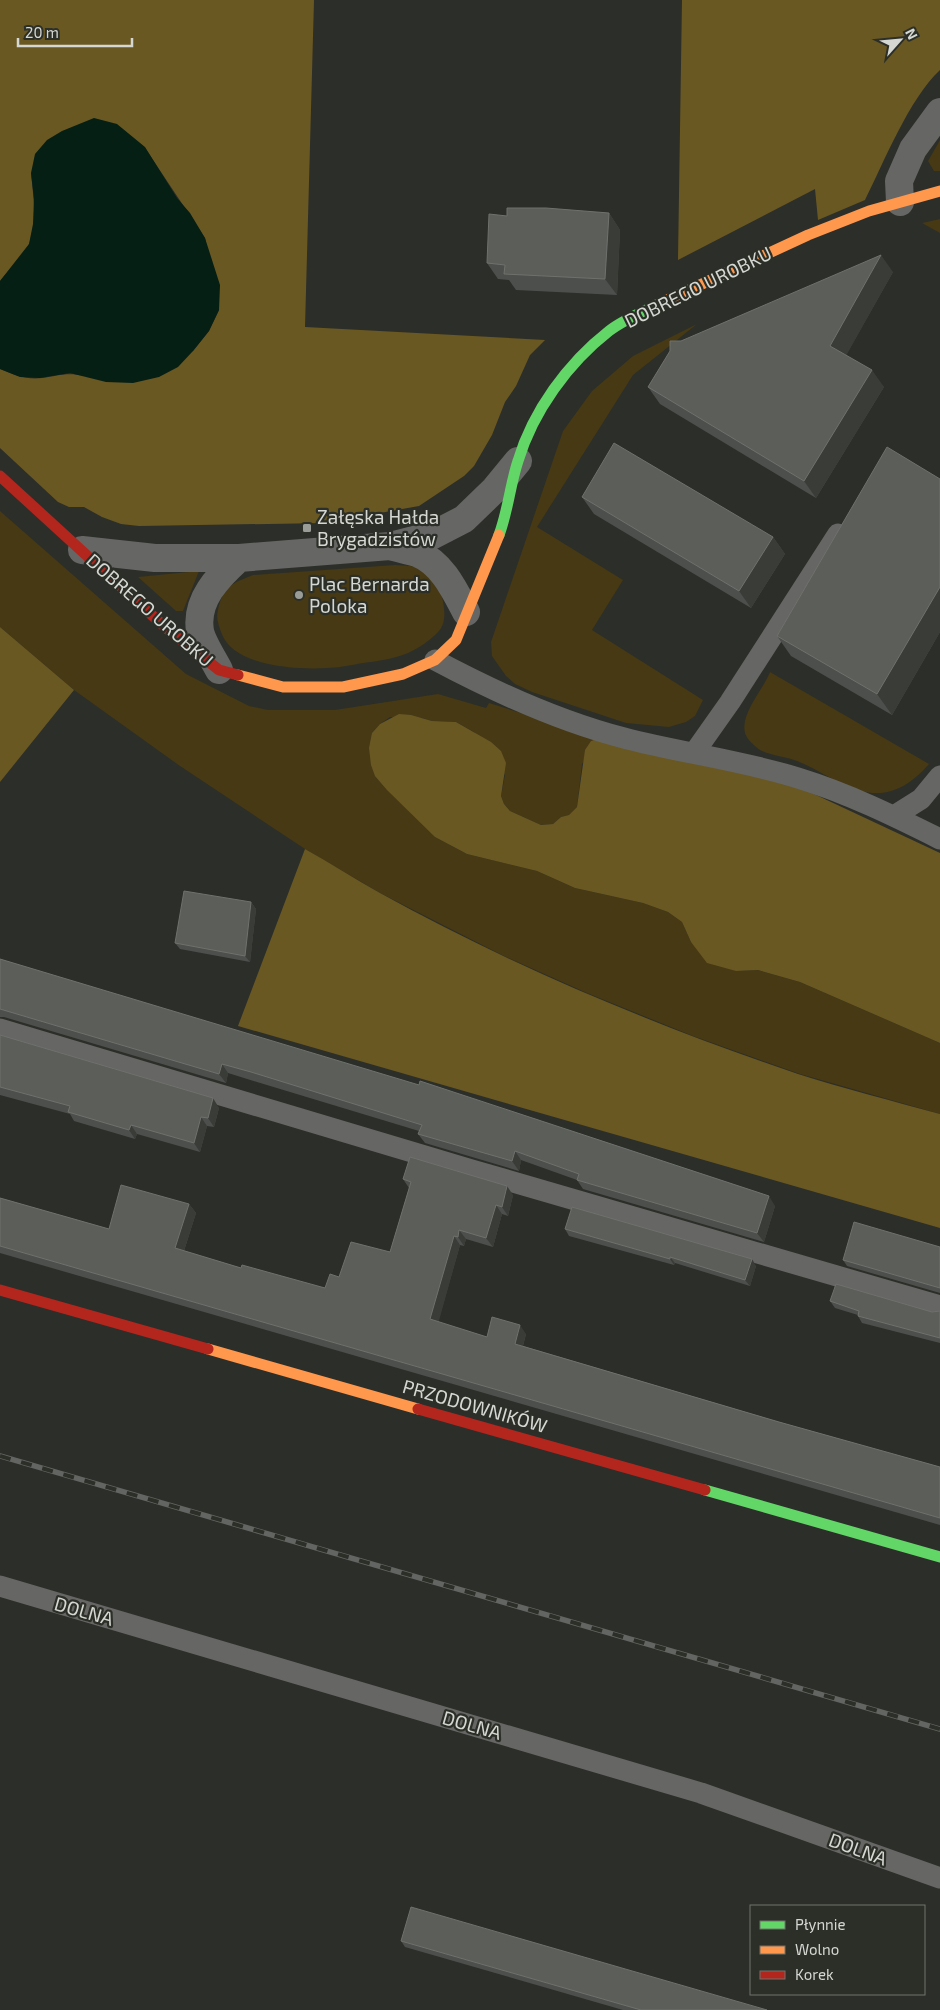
<svg xmlns="http://www.w3.org/2000/svg" width="940" height="2010" font-family="'Exo 2',sans-serif">
	<rect width="100%" height="100%" fill="#2c2e29"/>
	<path fill="#463914" d="M940,140V171H934L928,161Z
		M940,219V233L922,223Z
		M697,324L633,375L537,527L623,580L592,630L703,700L695,716L686,722L669,727L626,723L532,692L515,684L506,676L492,656L491,642L563,431L592,391L633,356Z
		M0,511L186,674L249,706L268,710H335L438,694L486,708L489,703L601,738L582,764L577,807L569,815L561,817L553,824L541,825L510,811L504,804L501,796L505,775L474,732L456,722L432,721L422,718L390,717L380,724L372,733L435,837L467,854L537,871L575,888L643,903L668,912L682,922L691,942L736,971L758,970L800,982L940,1043V1114L800,1074L693,1036L587,993L504,956L380,893L305,849L180,766L74,690L0,627Z
		M395,565C406,566 419,565 428,572C441,582 451,618 439,631C431,640 419,648 408,653C394,659 378,661 363,663C351,665 338,668 326,668C295,670 232,666 221,632C218,623 216,618 218,610C223,586 233,583 253,575Z
		M199,571L183,611H176L138,577Z
		M770,672L929,764C917,778 901,791 881,793C851,795 823,771 797,761C785,756 772,756 760,750C755,746 747,740 745,733C740,714 763,690 770,672Z"/>
	<path fill="#6a5823" d="M0,0H314L305,327L545,340L530,355L516,386L505,402L492,435L474,466L464,476L419,506L324,523L139,526L121,524L102,517L84,507H69L58,502L0,448V369C14,375 27,380 42,378C58,376 67,372 84,376L193,351L209,331L219,310L205,238L145,148L31,173C33,195 38,223 29,244C24,255 8,271 0,281Z
		M682,0H940V70C909,99 884,162 865,200L818,220L815,189L678,260Z
		M0,627L74,690L0,782Z
		M399,714L411,715L432,721L456,722L491,742L501,751L506,763L501,796L504,804L510,811L541,825L553,824L561,817L569,815L577,807L585,750L591,741L601,738L799,787L940,853V1043L800,982L758,970L736,971L707,963L691,942L682,922L668,912L643,903L575,888L537,871L467,854L435,837L387,790L375,776L371,765L369,748L372,733L380,724Z
		M305,849C330,863 355,879 380,893C512,966 656,1026 798,1074C845,1089 893,1101 940,1114V1228L238,1026Z"/>
	<path fill="#051f15" d="M94,118L117,124L145,147L177,198L190,213L205,238L220,285L219,310L209,331L193,351L178,367L159,377L133,383L106,382L70,373L40,378L20,377L0,369V281L29,244L33,224L34,199L31,173L35,154L47,140L62,131Z"/>
	<g fill="none" stroke-linecap="round" stroke-linejoin="round">
		<path stroke="#666664" stroke-width="21" d="M435,660C495,692 558,721 624,738C681,753 741,760 798,778C847,793 894,816 940,839
			M694,753L730,702L838,534
			M894,816L921,799L940,776
			M0,1029L472,1170L940,1306
			M0,1586L701,1793L940,1878"/>
		<path stroke="#666664" stroke-width="28" d="M900,202L899,181L913,149L940,112
			M390,546C399,549 408,550 417,553C442,563 454,589 466,612
			M82,550L155,558H239L390,546L433,535L464,519L495,489L518,461
			M219,670C214,660 202,642 200,631C195,600 218,577 239,558"/>
		<path stroke="#63d668" stroke-width="11" d="M499,535C508,511 510,485 518,461C533,411 568,363 609,331C624,319 645,311 663,302
			M705,1490L940,1557"/>
		<path stroke="#ff974d" stroke-width="11" d="M663,302L808,235L869,211L940,191
			M238,675L283,687H343L403,674L435,660L456,640L499,535
			M208,1349L418,1409"/>
		<path stroke="#b3261e" stroke-width="11" d="M0,476L166,628L219,670L238,675
			M0,1290L208,1349
			M418,1409L705,1490"/>
		<defs>
			<path id="rail" d="M0,1456L940,1729"/>
		</defs>
		<use href="#rail" stroke="#636562" stroke-width="5.5"/>
		<use href="#rail" stroke="#2c2f28" stroke-width="4" stroke-dasharray="11" stroke-linecap="butt"/>
	</g>
	<path fill="#4d4f4c" d="M609,213L620,230L617,295L516,290L509,280L498,279L487,263L507,216Z
		M893,272L846,355L884,387L816,498L660,404L648,387L681,341Z
		M940,479V632L892,715L791,656L777,636Z
		M582,497L773,537L785,554L751,608L594,514Z
		M251,902L256,909L250,962L180,949L175,943Z
		M0,959L775,1206L764,1242L583,1189L577,1180L521,1160L519,1171L425,1143L418,1134L419,1131L257,1082L228,1073L226,1083L4,1017H0Z
		M0,1035L219,1108L214,1127L207,1126L200,1152L137,1134L135,1139L74,1121L70,1114L0,1095Z
		M403,1179L513,1195L508,1216L502,1214L493,1247L466,1239L464,1246L460,1245L438,1322L487,1337L526,1334L523,1346L779,1422L940,1467V1525L0,1253V1198L109,1229L189,1204L196,1213L184,1251L241,1268L325,1288L339,1277L390,1252L409,1188Z
		M565,1229L756,1266L750,1286L675,1263L674,1265L569,1236Z
		M940,1247V1293L847,1266L843,1260Z
		M830,1301L932,1312L940,1311V1343L862,1323L858,1316V1315L835,1308Z
		M401,1941L767,2010H623L405,1947Z"/>
	<path fill="#3a3c38" d="M609,213L620,230L617,295L605,279Z
		M881,255L893,272L842,363L830,346Z
		M872,370L884,387L816,498L804,481Z
		M773,537L785,554L751,608L739,591Z
		M940,587V632L892,715L877,694Z
		M251,902L256,909L250,962L245,956Z
		M222,1064L228,1073L226,1083L219,1074Z
		M213,1098L219,1108L214,1127L208,1118Z
		M201,1117L207,1126L200,1152L194,1143Z
		M131,1125L137,1134L135,1139L129,1130Z
		M515,1151L521,1160L519,1171L512,1161Z
		M507,1186L513,1195L508,1216L502,1207Z
		M769,1196L775,1206L764,1242L757,1233Z
		M189,1204L196,1213L182,1257L175,1248Z
		M496,1205L502,1214L493,1247L486,1238Z
		M459,1230L466,1239L464,1246L458,1237Z
		M454,1236L460,1245L437,1328L430,1319Z
		M670,1257L675,1263L674,1265L670,1259Z
		M752,1259L756,1266L750,1286L745,1280Z
		M520,1325L526,1334L521,1353L515,1344Z"/>
	<path fill="#5c5e5a" stroke="#6f716d" d="M507,208H546L609,213L605,279L504,274L505,265L487,263L489,214L507,216Z
		M881,255L830,346L872,370L804,481L648,387L670,351V341H681Z
		M614,443L773,537L739,591L582,497Z
		M887,447L940,479V587L877,694L777,636Z
		M184,891L251,902L245,956L175,943Z
		M0,959L419,1085L420,1081L769,1196L757,1233L577,1180L579,1174L515,1151L512,1161L418,1134L422,1125L251,1072L222,1064L219,1074L0,1009Z
		M0,1035L213,1098L208,1118L201,1117L194,1143L131,1125L129,1130L68,1112L70,1106L0,1087Z
		M410,1157L507,1186L502,1207L496,1205L486,1238L459,1230L458,1237L454,1236L430,1319L487,1337L492,1317L520,1325L515,1344L779,1422L940,1467V1518L0,1246V1198L109,1229L121,1185L189,1204L175,1248L241,1268L242,1265L325,1288L330,1274L339,1277L351,1242L390,1252L411,1182L403,1179Z
		M572,1207L752,1259L745,1280L670,1257V1259L565,1229Z
		M854,1222L940,1247V1288L843,1260Z
		M836,1284L932,1312L940,1311V1338L858,1316L859,1311L830,1301Z
		M411,1907L767,2010H641L401,1941Z"/>
	<g fill="#9a9c97" stroke="#2c2f28" stroke-width="2">
		<rect x="302" y="523" width="10" height="10" rx="2.5"/>
		<circle cx="299" cy="595" r="5"/>
	</g>
	<g text-anchor="middle" stroke-width="4.5" stroke-linejoin="round" paint-order="stroke">
		<g font-size="19" fill="#d5d7d2" stroke="#2c2f28">
			<text transform="translate(698 287) rotate(-26)" y="7">DOBREGO UROBKU</text>
			<text transform="translate(150 610) rotate(41)" y="7">DOBREGO UROBKU</text>
			<text transform="translate(475 1406) rotate(16)" y="7">PRZODOWNIKÓW</text>
			<text transform="translate(84 1611) rotate(16)" y="7">DOLNA</text>
			<text transform="translate(472 1725) rotate(16)" y="7">DOLNA</text>
			<text transform="translate(858 1849) rotate(20)" y="7">DOLNA</text>
		</g>
		<g font-size="19" fill="#d5d7d2" stroke="#2c2f28" text-anchor="start">
			<text x="317" y="524">Załęska Hałda<tspan x="317" dy="22">Brygadzistów</tspan></text>
			<text x="309" y="591">Plac Bernarda<tspan x="309" dy="22">Poloka</tspan></text>
		</g>
	</g>
	<rect x="750" y="1905" width="175" height="90" fill="#2c2f28" stroke="#70726c"/>
	<rect x="760" y="1921" width="25" height="8" fill="#63d668" stroke="#70726c"/>
	<text x="795" y="1930" font-size="15" fill="#d5d7d2">Płynnie</text>
	<rect x="760" y="1946" width="25" height="8" fill="#ff974d" stroke="#70726c"/>
	<text x="795" y="1955" font-size="15" fill="#d5d7d2">Wolno</text>
	<rect x="760" y="1971" width="25" height="8" fill="#b3261e" stroke="#70726c"/>
	<text x="795" y="1980" font-size="15" fill="#d5d7d2">Korek</text>
	<g transform="translate(900 40) rotate(63)" stroke="#2c2f28" stroke-width="4" paint-order="stroke">
	<path d="M0-4L9 19L0 12L-9 19Z" fill="#d5d7d2"/>
	<text y="-8" font-size="14" font-weight="bold" text-anchor="middle" fill="#d5d7d2">N</text>
	</g>
	<path d="M18 38v8h114v-8" fill="none" stroke="#d5d7d2" stroke-width="2.5"/>
	<text x="25" y="38" font-size="15" fill="#d5d7d2" stroke="#2c2f28" stroke-width="4" paint-order="stroke">20 m</text>
</svg>
